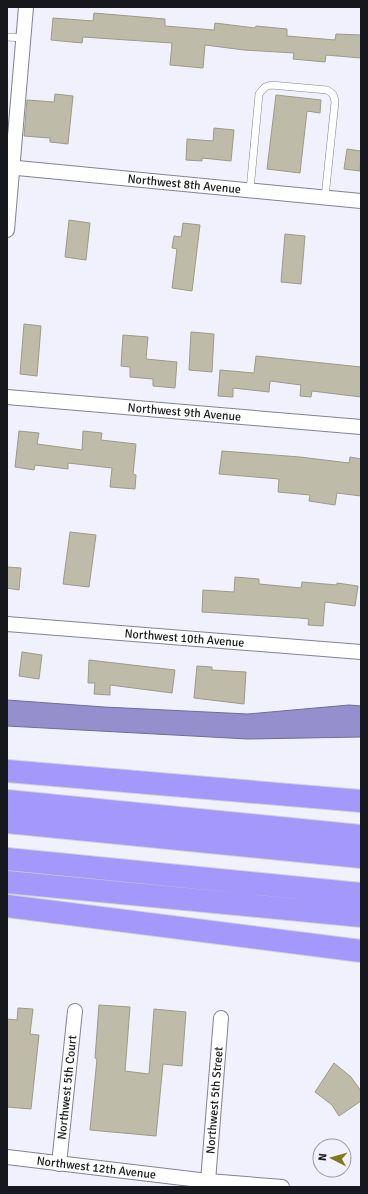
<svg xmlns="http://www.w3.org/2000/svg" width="368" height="1194" font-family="Signika,sans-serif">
	<rect width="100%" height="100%" fill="#f1f1fd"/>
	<path fill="#958fcd" stroke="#6f6b98" d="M7,700L104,707L248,714L349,705L361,706V737L248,739L7,726Z"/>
	<path fill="#bebca9" stroke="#9c9a88" d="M94,13L165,19V26L214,30L215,23L255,28L256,26L287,29V36L335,40L336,34L361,35V58L326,55L325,62L293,59L294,53L244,50L205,45L203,68L170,65L172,43L83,37L82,43L51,40L53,18L93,21Z
		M55,94L73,96L68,144L50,142V138L24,136L27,100L54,102Z
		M276,95L321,100L320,113L307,111L300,173L267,169Z
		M214,128L234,130L231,161L202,158V161L186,160L187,139L213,141Z
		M347,149L361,151L360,171L344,169Z
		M69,220L90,223L86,260L65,257Z
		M183,223L200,225L192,291L172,288L177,249L172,248L174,236L181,237Z
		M285,234L305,236L301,284L281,282Z
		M24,324L41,326L37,376L20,374Z
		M191,332L214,334L212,372L189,370Z
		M123,335L148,337L146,359L177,362L175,388L153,386V379L130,377V367L121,366Z
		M256,356L361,367V397L312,391L311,397L300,396L301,385L270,381L269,392L233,388V397L218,396L220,370L254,373Z
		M19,431L39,433L37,444L82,450L83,431L102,433L101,440L136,444L133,474L136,475L135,489L110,487L112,468L68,463V469L35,465L34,470L15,467Z
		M222,451L300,457L349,463L350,457L361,459V496L337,493L335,505L309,501L310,495L278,492L279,479L219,474Z
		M70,532L96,535L89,587L63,584Z
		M7,567L21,568L19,590L7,588Z
		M235,577L259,579V584L301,588L302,582L337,585V583L358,586L355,606L325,602L323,626L308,625L309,619L299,618L202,612L203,590L234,592Z
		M22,652L42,655L39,679L19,676Z
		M89,660L175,670L172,693L110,685V695L94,694L95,683H88Z
		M197,666L212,667V670L246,672L244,704L194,698Z
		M99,1005L130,1007L125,1071L149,1074L154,1009L186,1012L182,1066L163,1064L156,1136L90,1130L97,1059L95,1058Z
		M18,1008L33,1009L30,1034L39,1035L31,1109L7,1107V1019L17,1020Z
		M334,1063L351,1077L361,1091V1101L339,1116L332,1105L315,1092Z"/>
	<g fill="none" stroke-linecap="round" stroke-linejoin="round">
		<defs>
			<path id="service" d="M7,37L24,38
				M250,190L259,94L265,87L271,85L327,90C333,93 334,95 335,102L325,197"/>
			<g id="minor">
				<path id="s1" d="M7,167L361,201"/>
				<path d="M7,230L26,7"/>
				<path id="s2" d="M7,397L361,427"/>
				<path id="s3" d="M7,624L361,652"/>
				<path id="s4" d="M7,1157L208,1181L282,1187"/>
				<path id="s5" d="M59,1164L75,1011"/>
				<path id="s6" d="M208,1181L221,1018"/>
			</g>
			<path id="motorway" d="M7,771L361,801
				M7,801L361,836
				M7,822L361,857
				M7,859L361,894
				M7,882L361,916
				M7,906L361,951"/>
		</defs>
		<use href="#service" stroke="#838293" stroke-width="8"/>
		<use href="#minor" stroke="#838293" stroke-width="16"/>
		<use href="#motorway" stroke="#d1d1d2" stroke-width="24"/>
		<use href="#service" stroke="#fff" stroke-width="7"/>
		<use href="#minor" stroke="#fff" stroke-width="14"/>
		<use href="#motorway" stroke="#a498fc" stroke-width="22"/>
	</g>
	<g text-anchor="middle" stroke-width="3.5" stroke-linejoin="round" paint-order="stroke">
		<g font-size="12" fill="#17171e" stroke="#f1f1fd">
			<text dy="4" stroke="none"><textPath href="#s1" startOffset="178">Northwest 8th Avenue</textPath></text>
			<text dy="4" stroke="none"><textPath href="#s2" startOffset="178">Northwest 9th Avenue</textPath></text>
			<text dy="4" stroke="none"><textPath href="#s3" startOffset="178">Northwest 10th Avenue</textPath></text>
			<text dy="4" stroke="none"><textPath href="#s5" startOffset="77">Northwest 5th Court</textPath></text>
			<text dy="4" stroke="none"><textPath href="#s6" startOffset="81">Northwest 5th Street</textPath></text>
			<text dy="4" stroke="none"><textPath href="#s4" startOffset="90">Northwest 12th Avenue</textPath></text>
		</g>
	</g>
	<rect width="368" height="1194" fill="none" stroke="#17171e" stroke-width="16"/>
	<g transform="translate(332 1158) rotate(276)"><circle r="19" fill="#f1f1fd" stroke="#9a9aa4"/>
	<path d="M0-3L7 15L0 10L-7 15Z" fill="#82771c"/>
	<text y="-6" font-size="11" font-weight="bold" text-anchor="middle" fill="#17171e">N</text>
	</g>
</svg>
